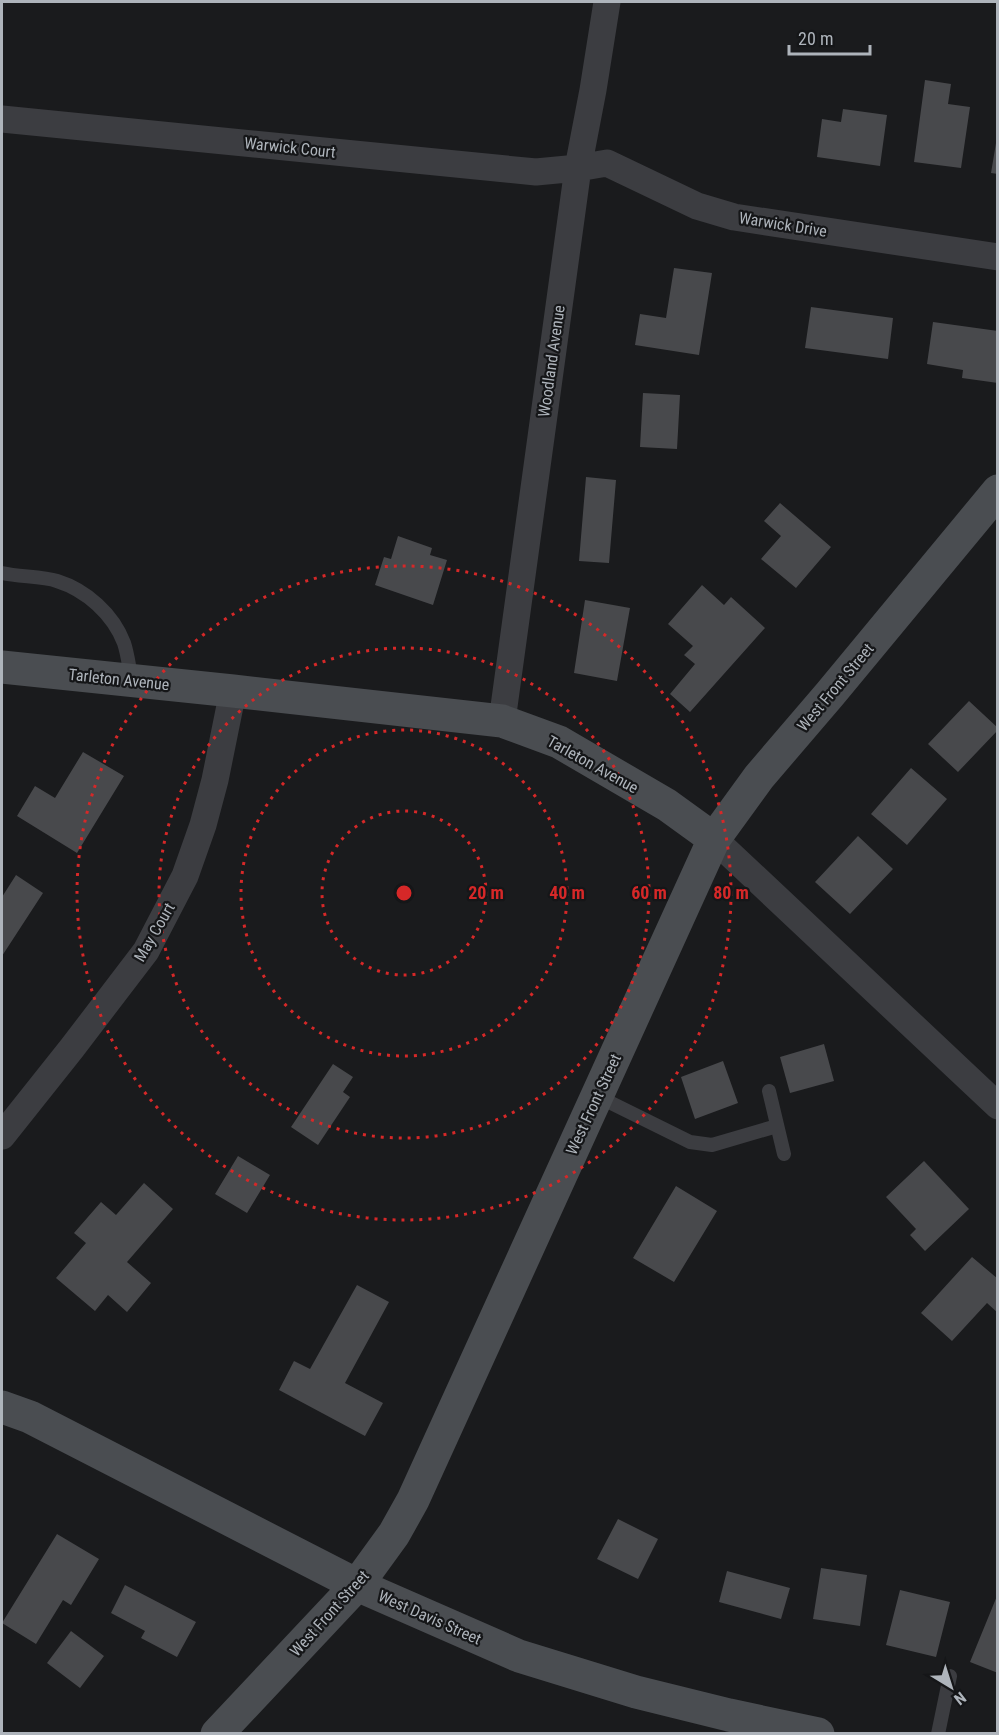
<svg xmlns="http://www.w3.org/2000/svg" width="999" height="1735" font-family="'Roboto Condensed',sans-serif">
	<rect width="100%" height="100%" fill="#1a1b1d"/>
	<path fill="#48494c" d="M925,80L951,84L948,104L970,107L961,168L914,162Z
		M843,109L887,115L880,166L817,157L822,119L841,122Z
		M996,143H998V174L991,173Z
		M674,268L712,273L699,355L635,345L640,314L666,318Z
		M811,307L893,318L888,359L805,348Z
		M933,322L998,331V383L962,378L963,370L927,364Z
		M643,393L680,395L677,449L640,447Z
		M586,477L616,480L609,563L579,561Z
		M780,503L831,547L796,588L761,559L781,536L764,521Z
		M398,536L432,548L430,555L447,560L433,605L375,585L384,557L391,559Z
		M702,585L724,605L731,597L765,628L690,712L670,694L695,664L684,655L693,646L668,624Z
		M585,600L630,608L617,681L574,673Z
		M969,701L998,728V730L958,772L928,744Z
		M83,752L124,776L77,853L17,816L35,786L55,798Z
		M911,768L947,799L907,845L871,814Z
		M858,836L893,869L850,914L815,882Z
		M16,875L43,893L2,956V897Z
		M824,1044L834,1081L790,1093L780,1057Z
		M723,1061L738,1103L695,1119L681,1077Z
		M333,1064L353,1077L343,1092L350,1097L318,1145L291,1127Z
		M238,1156L270,1175L247,1213L215,1194Z
		M924,1161L969,1209L925,1251L910,1235L916,1229L886,1197Z
		M144,1183L173,1209L127,1262L151,1283L127,1312L108,1295L95,1311L56,1278L86,1243L74,1233L101,1202L116,1215Z
		M676,1186L717,1211L674,1282L633,1258Z
		M972,1257L998,1279V1313L987,1303L952,1341L921,1313Z
		M357,1285L389,1302L345,1383L383,1403L365,1436L279,1390L294,1361L310,1369Z
		M618,1519L658,1539L638,1579L597,1559Z
		M57,1534L99,1559L71,1605L63,1600L36,1644L2,1623Z
		M821,1568L867,1575L860,1626L813,1619Z
		M727,1571L790,1588L781,1619L719,1602Z
		M125,1585L196,1622L177,1657L141,1638L145,1631L111,1613Z
		M900,1590L950,1602L936,1657L886,1645Z
		M997,1596H998V1673L970,1662Z
		M71,1631L104,1656L80,1688L47,1663Z"/>
	<g fill="none" stroke-linecap="round" stroke-linejoin="round">
		<path stroke="#3c3d41" stroke-width="14" d="M2,573C19,577 42,576 57,581C86,590 113,614 124,643C128,655 129,668 132,680
			M769,1091L784,1154
			M597,1096L690,1142L712,1145L777,1126
			M938,1734L950,1676"/>
		<path stroke="#3c3d41" stroke-width="27" d="M2,119L536,172L578,168L607,163L697,206L734,217L998,257
			M502,721L578,168L593,90L607,2
			M714,839L998,1106
			M2,1136L72,1048L146,951L185,876L203,825L215,780L233,691"/>
		<path stroke="#4a4d51" stroke-width="33" d="M2,667L233,691L502,721L559,742L667,805L714,839
			M2,1407L30,1417L357,1585L519,1656L636,1692L729,1715L818,1734
			M217,1734L357,1585L394,1534L413,1500L714,839L759,777L830,694L998,491"/>
	</g>
	<g fill="none" stroke="#d62828" stroke-width="3" stroke-dasharray="3 6">
		<circle cx="404" cy="893" r="82"/>
		<circle cx="404" cy="893" r="163"/>
		<circle cx="404" cy="893" r="245"/>
		<circle cx="404" cy="893" r="327"/>
	</g>
	<g text-anchor="middle" stroke-width="4.5" stroke-linejoin="round" paint-order="stroke">
		<g font-size="16" fill="#aeb4bb" stroke="#151618">
			<text transform="translate(290 147) rotate(6)" y="6">Warwick Court</text>
			<text transform="translate(783 224) rotate(9)" y="6">Warwick Drive</text>
			<text transform="translate(551 361) rotate(-82)" y="6">Woodland Avenue</text>
			<text transform="translate(119 679) rotate(6)" y="6">Tarleton Avenue</text>
			<text transform="translate(835 687) rotate(-50)" y="6">West Front Street</text>
			<text transform="translate(593 764) rotate(29)" y="6">Tarleton Avenue</text>
			<text transform="translate(154 932) rotate(-60)" y="6">May Court</text>
			<text transform="translate(593 1104) rotate(-65)" y="6">West Front Street</text>
			<text transform="translate(329 1613) rotate(-48)" y="6">West Front Street</text>
			<text transform="translate(430 1617) rotate(24)" y="6">West Davis Street</text>
		</g>
	</g>
	<circle cx="404" cy="893" r="9" fill="#d62828" stroke="#151618" stroke-width="3"/>
	<g font-size="18" text-anchor="middle" font-weight="bold" fill="#d62828" stroke="#151618" stroke-width="4.5" stroke-linejoin="round" paint-order="stroke">
		<text x="486" y="899">20 m</text>
		<text x="567" y="899">40 m</text>
		<text x="649" y="899">60 m</text>
		<text x="731" y="899">80 m</text>
	</g>
	<rect width="999" height="1735" fill="none" stroke="#aeb4bb" stroke-width="6"/>
	<g transform="translate(951 1687) rotate(142)" stroke="#151618" stroke-width="4.5" paint-order="stroke">
	<path d="M0-4.5L10 22L0 15L-10 22Z" fill="#aeb4bb"/>
	<text y="-9" font-size="16" font-weight="bold" text-anchor="middle" fill="#aeb4bb">N</text>
	</g>
	<path d="M789 45v9h81v-9" fill="none" stroke="#aeb4bb" stroke-width="3"/>
	<text x="798" y="45" font-size="18" fill="#aeb4bb" stroke="#151618" stroke-width="4.5" paint-order="stroke">20 m</text>
</svg>
